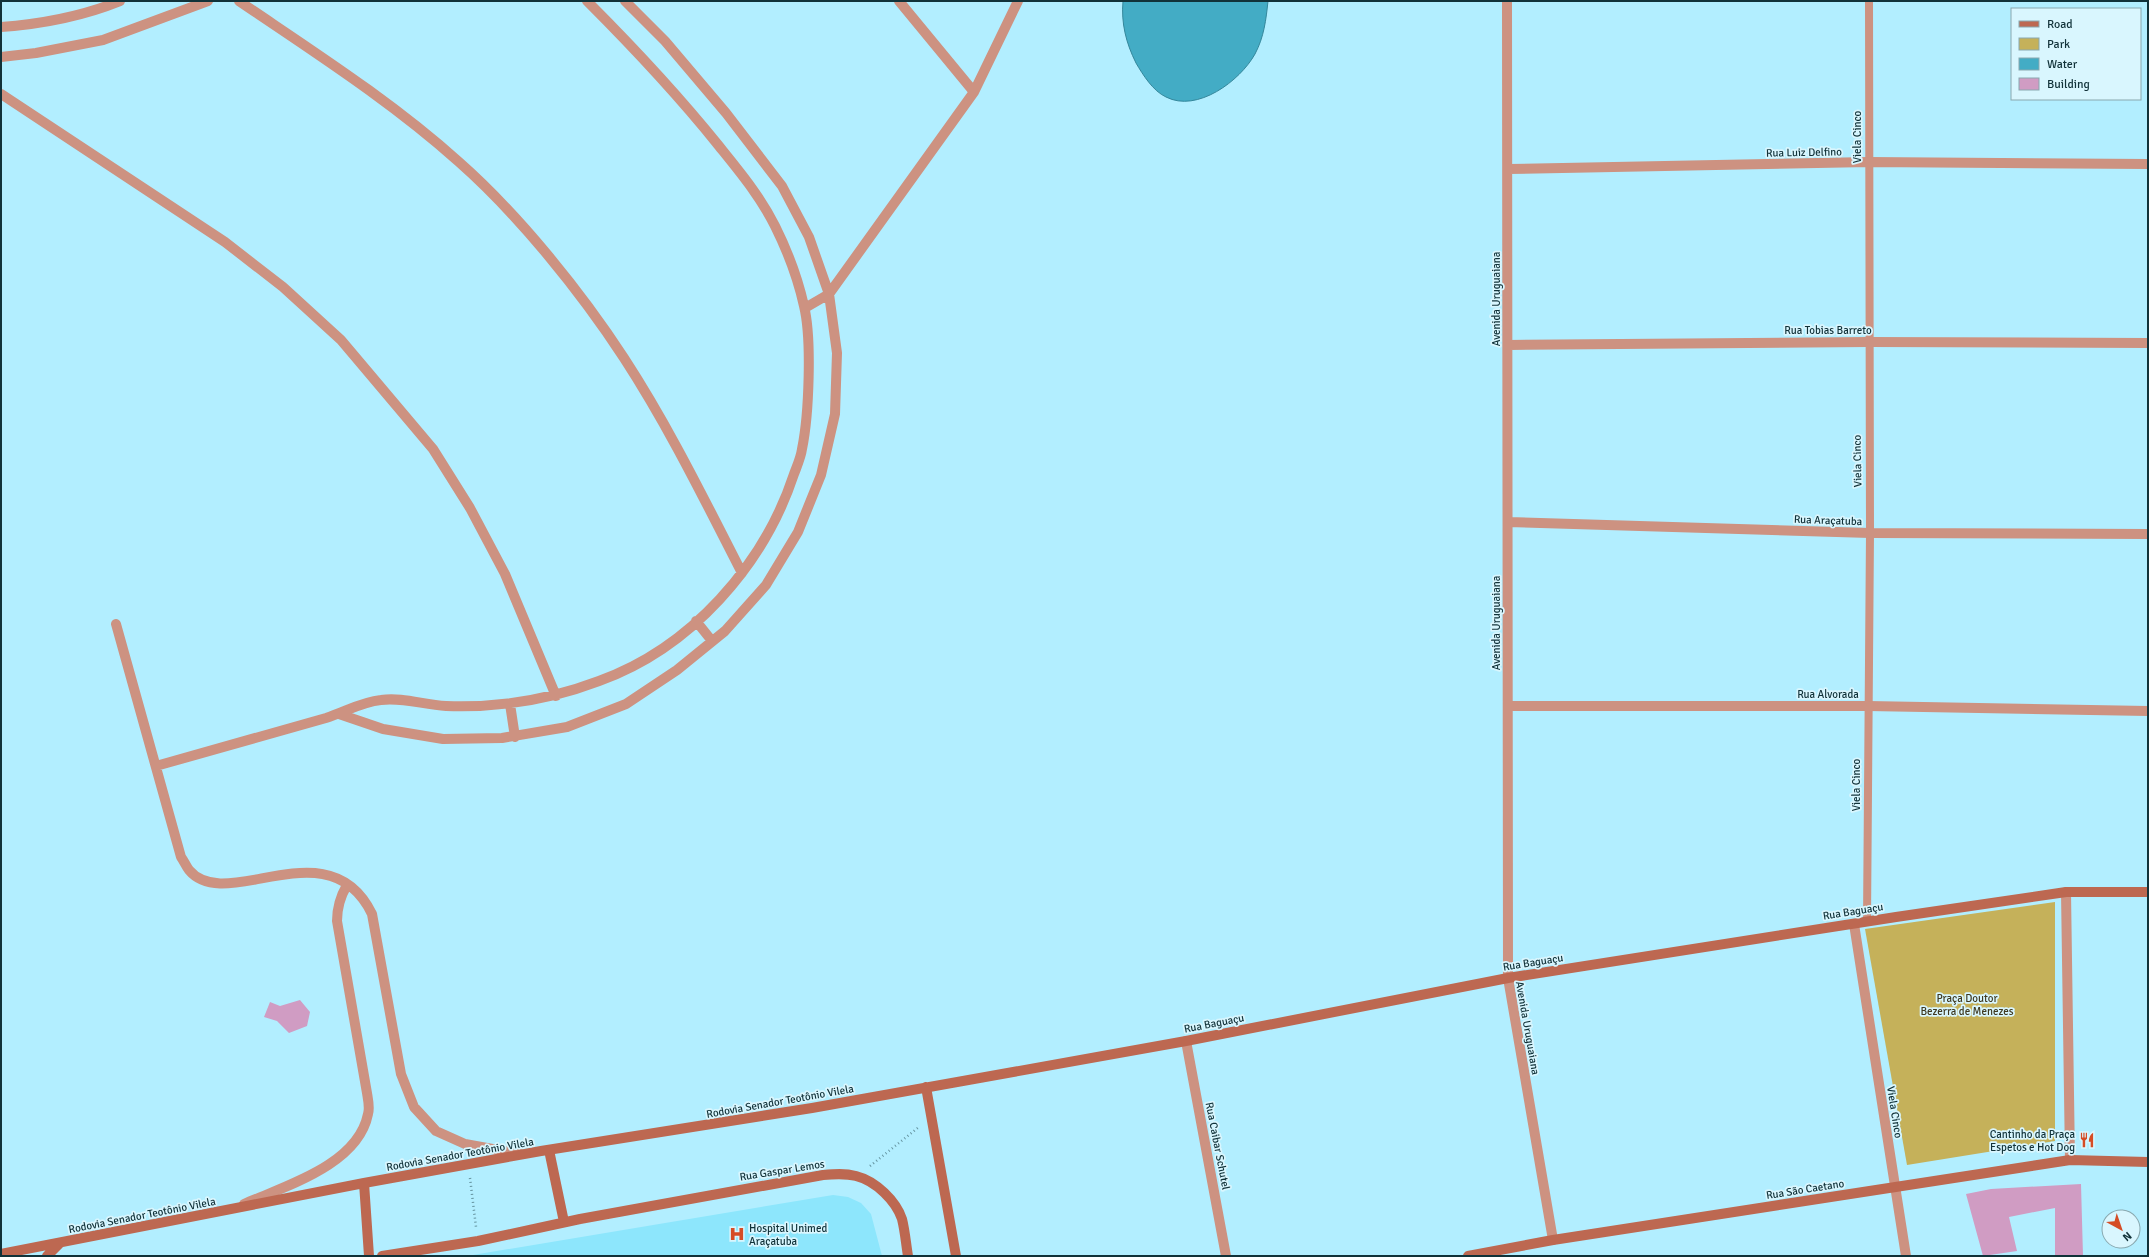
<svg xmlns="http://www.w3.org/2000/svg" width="2149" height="1257" font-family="Signika,sans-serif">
	<rect width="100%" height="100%" fill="#b2eeff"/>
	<path fill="#8de6fc" d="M833,1195L848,1197L861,1203L871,1214L882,1256L473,1255Z"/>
	<path fill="#c5b15a" d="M2055,902V1141L1907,1165L1865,929Z"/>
	<path fill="#43acc5" stroke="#34879b" d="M1123,1H1268C1266,20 1264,37 1255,54C1240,81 1197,113 1166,97C1153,91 1143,75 1136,63C1126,43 1121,23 1123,1Z"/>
	<path fill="#d09cc3" d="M300,1000L310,1012L307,1026L289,1033L277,1021L264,1017L270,1002L280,1006Z
		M2081,1184L2083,1256H2055V1208L2009,1217L2017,1251L1983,1256L1966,1194L1991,1189Z"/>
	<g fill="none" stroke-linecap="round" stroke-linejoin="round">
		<path stroke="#6594a0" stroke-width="2.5" stroke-dasharray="1 3" stroke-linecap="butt" d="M870,1166L919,1127
			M470,1178L476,1227"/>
		<path stroke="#cd9281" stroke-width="8" d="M1867,921L1870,533L1869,1"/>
		<path stroke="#cd9281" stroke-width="10" d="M239,1C314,52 391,101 459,162C518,214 581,292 624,358C669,427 705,501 742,573
			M899,1L974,92
			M1507,1L1508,978L1553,1240
			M1,27C41,24 83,16 120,1
			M1,57L36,53L103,40L208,1
			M1,94L225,242L283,287L341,340L433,449L470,508L505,574L556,696
			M1508,169L1869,162L2148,164
			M805,308L829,294L974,92L1018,1
			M1509,345L1868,342L2148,343
			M1508,522L1870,533L2148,534
			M696,621L712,641
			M116,624L181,857C184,861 186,866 189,870C226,915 329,825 372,914L401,1074L414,1107L436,1131L465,1144L520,1154
			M510,704L515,737
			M1508,706H1868L2148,711
			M339,714L383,729L443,739L502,738L567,727L626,704L677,670L725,631L766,585L798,532L821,475L835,414L837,353L829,294L809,237L782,186L726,113L665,41L625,1
			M156,766C212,750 269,734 326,718C345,712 361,702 381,700C403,697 424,705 446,706C500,708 549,700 599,681C691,648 764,565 794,474C797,466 801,457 802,449C809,415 812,339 804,306C798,279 787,250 775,226C760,196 740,172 719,146C678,95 633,47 587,1
			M2066,892L2070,1160
			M1854,924L1906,1256
			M1186,1041L1226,1256
			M244,1204C285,1186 358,1165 368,1114C370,1108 368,1099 367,1093L337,921C337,907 340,897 347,885"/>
		<path stroke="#bd6851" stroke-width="10" d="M926,1087L956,1256
			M549,1150L564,1222
			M364,1183L369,1256
			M1,1254L364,1183L541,1151L812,1108L1186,1041L1508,978L1896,917L2066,892H2148
			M47,1256L59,1244
			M382,1256L478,1241L580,1219L823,1175C834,1174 845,1173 856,1176C876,1181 896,1201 902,1219C905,1231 906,1244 908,1256
			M1468,1256L1553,1240L2070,1160L2148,1162"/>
	</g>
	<defs>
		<symbol id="restaurant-bare" viewBox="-9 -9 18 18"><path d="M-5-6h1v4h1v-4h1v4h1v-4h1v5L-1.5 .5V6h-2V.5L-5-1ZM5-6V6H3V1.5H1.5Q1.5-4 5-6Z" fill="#d54c25" stroke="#d9f6fe" stroke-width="2.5" paint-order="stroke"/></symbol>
		<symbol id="hospital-bare" viewBox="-9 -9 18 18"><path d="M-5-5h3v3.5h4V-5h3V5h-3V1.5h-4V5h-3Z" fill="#d54c25" stroke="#d9f6fe" stroke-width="2.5" paint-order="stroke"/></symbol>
	</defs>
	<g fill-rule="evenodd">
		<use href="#restaurant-bare" x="2076" y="1129" width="22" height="22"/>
		<use href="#hospital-bare" x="726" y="1223" width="22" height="22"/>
	</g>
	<g text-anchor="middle" stroke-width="3.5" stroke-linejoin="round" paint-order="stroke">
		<g font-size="11" fill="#113239" stroke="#d9f6fe">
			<text transform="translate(1857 137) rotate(-90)" y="4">Viela Cinco</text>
			<text transform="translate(1804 152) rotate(-1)" y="4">Rua Luiz Delfino</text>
			<text transform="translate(1496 299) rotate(-90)" y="4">Avenida Uruguaiana</text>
			<text x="1828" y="334">Rua Tobias Barreto</text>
			<text transform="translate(1857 461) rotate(-91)" y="4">Viela Cinco</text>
			<text transform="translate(1828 520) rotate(2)" y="4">Rua Araçatuba</text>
			<text transform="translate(1496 623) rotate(-90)" y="4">Avenida Uruguaiana</text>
			<text x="1828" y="698">Rua Alvorada</text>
			<text transform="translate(1856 785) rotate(-90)" y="4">Viela Cinco</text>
			<text transform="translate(1853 911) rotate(-9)" y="4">Rua Baguaçu</text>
			<text transform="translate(1533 962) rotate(-9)" y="4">Rua Baguaçu</text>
			<text transform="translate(1214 1023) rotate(-11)" y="4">Rua Baguaçu</text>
			<text transform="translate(1528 1028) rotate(80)" y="4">Avenida Uruguaiana</text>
			<text transform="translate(780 1101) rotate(-10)" y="4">Rodovia Senador Teotônio Vilela</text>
			<text transform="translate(1895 1112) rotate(81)" y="4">Viela Cinco</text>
			<text transform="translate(1218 1146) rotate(79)" y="4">Rua Caibar Schutel</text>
			<text transform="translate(460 1154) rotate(-10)" y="4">Rodovia Senador Teotônio Vilela</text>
			<text transform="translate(782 1170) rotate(-9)" y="4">Rua Gaspar Lemos</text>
			<text transform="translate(1805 1189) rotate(-9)" y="4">Rua São Caetano</text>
			<text transform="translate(142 1215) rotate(-11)" y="4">Rodovia Senador Teotônio Vilela</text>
		</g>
		<g font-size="11" fill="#3e381f" stroke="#d9f6fe">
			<text x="1967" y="1002">Praça Doutor<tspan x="1967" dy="13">Bezerra de Menezes</tspan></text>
		</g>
		<g font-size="11" fill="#113239" stroke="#d9f6fe" text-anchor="end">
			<text x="2075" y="1138">Cantinho da Praça<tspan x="2075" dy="13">Espetos e Hot Dog</tspan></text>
			<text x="749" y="1232" text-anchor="start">Hospital Unimed<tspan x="749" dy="13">Araçatuba</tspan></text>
		</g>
	</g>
	<rect width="2149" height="1257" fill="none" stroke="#113239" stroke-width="4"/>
	<rect x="2011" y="8" width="130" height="92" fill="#d9f6fe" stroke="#89a8af"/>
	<rect x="2019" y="21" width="20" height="6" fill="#bd6851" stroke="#89a8af"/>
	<text x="2047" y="28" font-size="12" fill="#113239">Road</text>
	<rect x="2019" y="38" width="20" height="12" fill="#c5b15a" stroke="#89a8af"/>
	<text x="2047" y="48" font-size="12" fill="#113239">Park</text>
	<rect x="2019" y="58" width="20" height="12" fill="#43acc5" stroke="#89a8af"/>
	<text x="2047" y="68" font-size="12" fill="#113239">Water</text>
	<rect x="2019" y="78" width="20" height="12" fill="#d09cc3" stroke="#89a8af"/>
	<text x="2047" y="88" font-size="12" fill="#113239">Building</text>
	<g transform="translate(2121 1229) rotate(140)"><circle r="19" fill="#d9f6fe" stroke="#89a8af"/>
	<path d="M0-3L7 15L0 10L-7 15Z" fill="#d54c25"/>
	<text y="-6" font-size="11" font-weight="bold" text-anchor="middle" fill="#113239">N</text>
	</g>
</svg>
